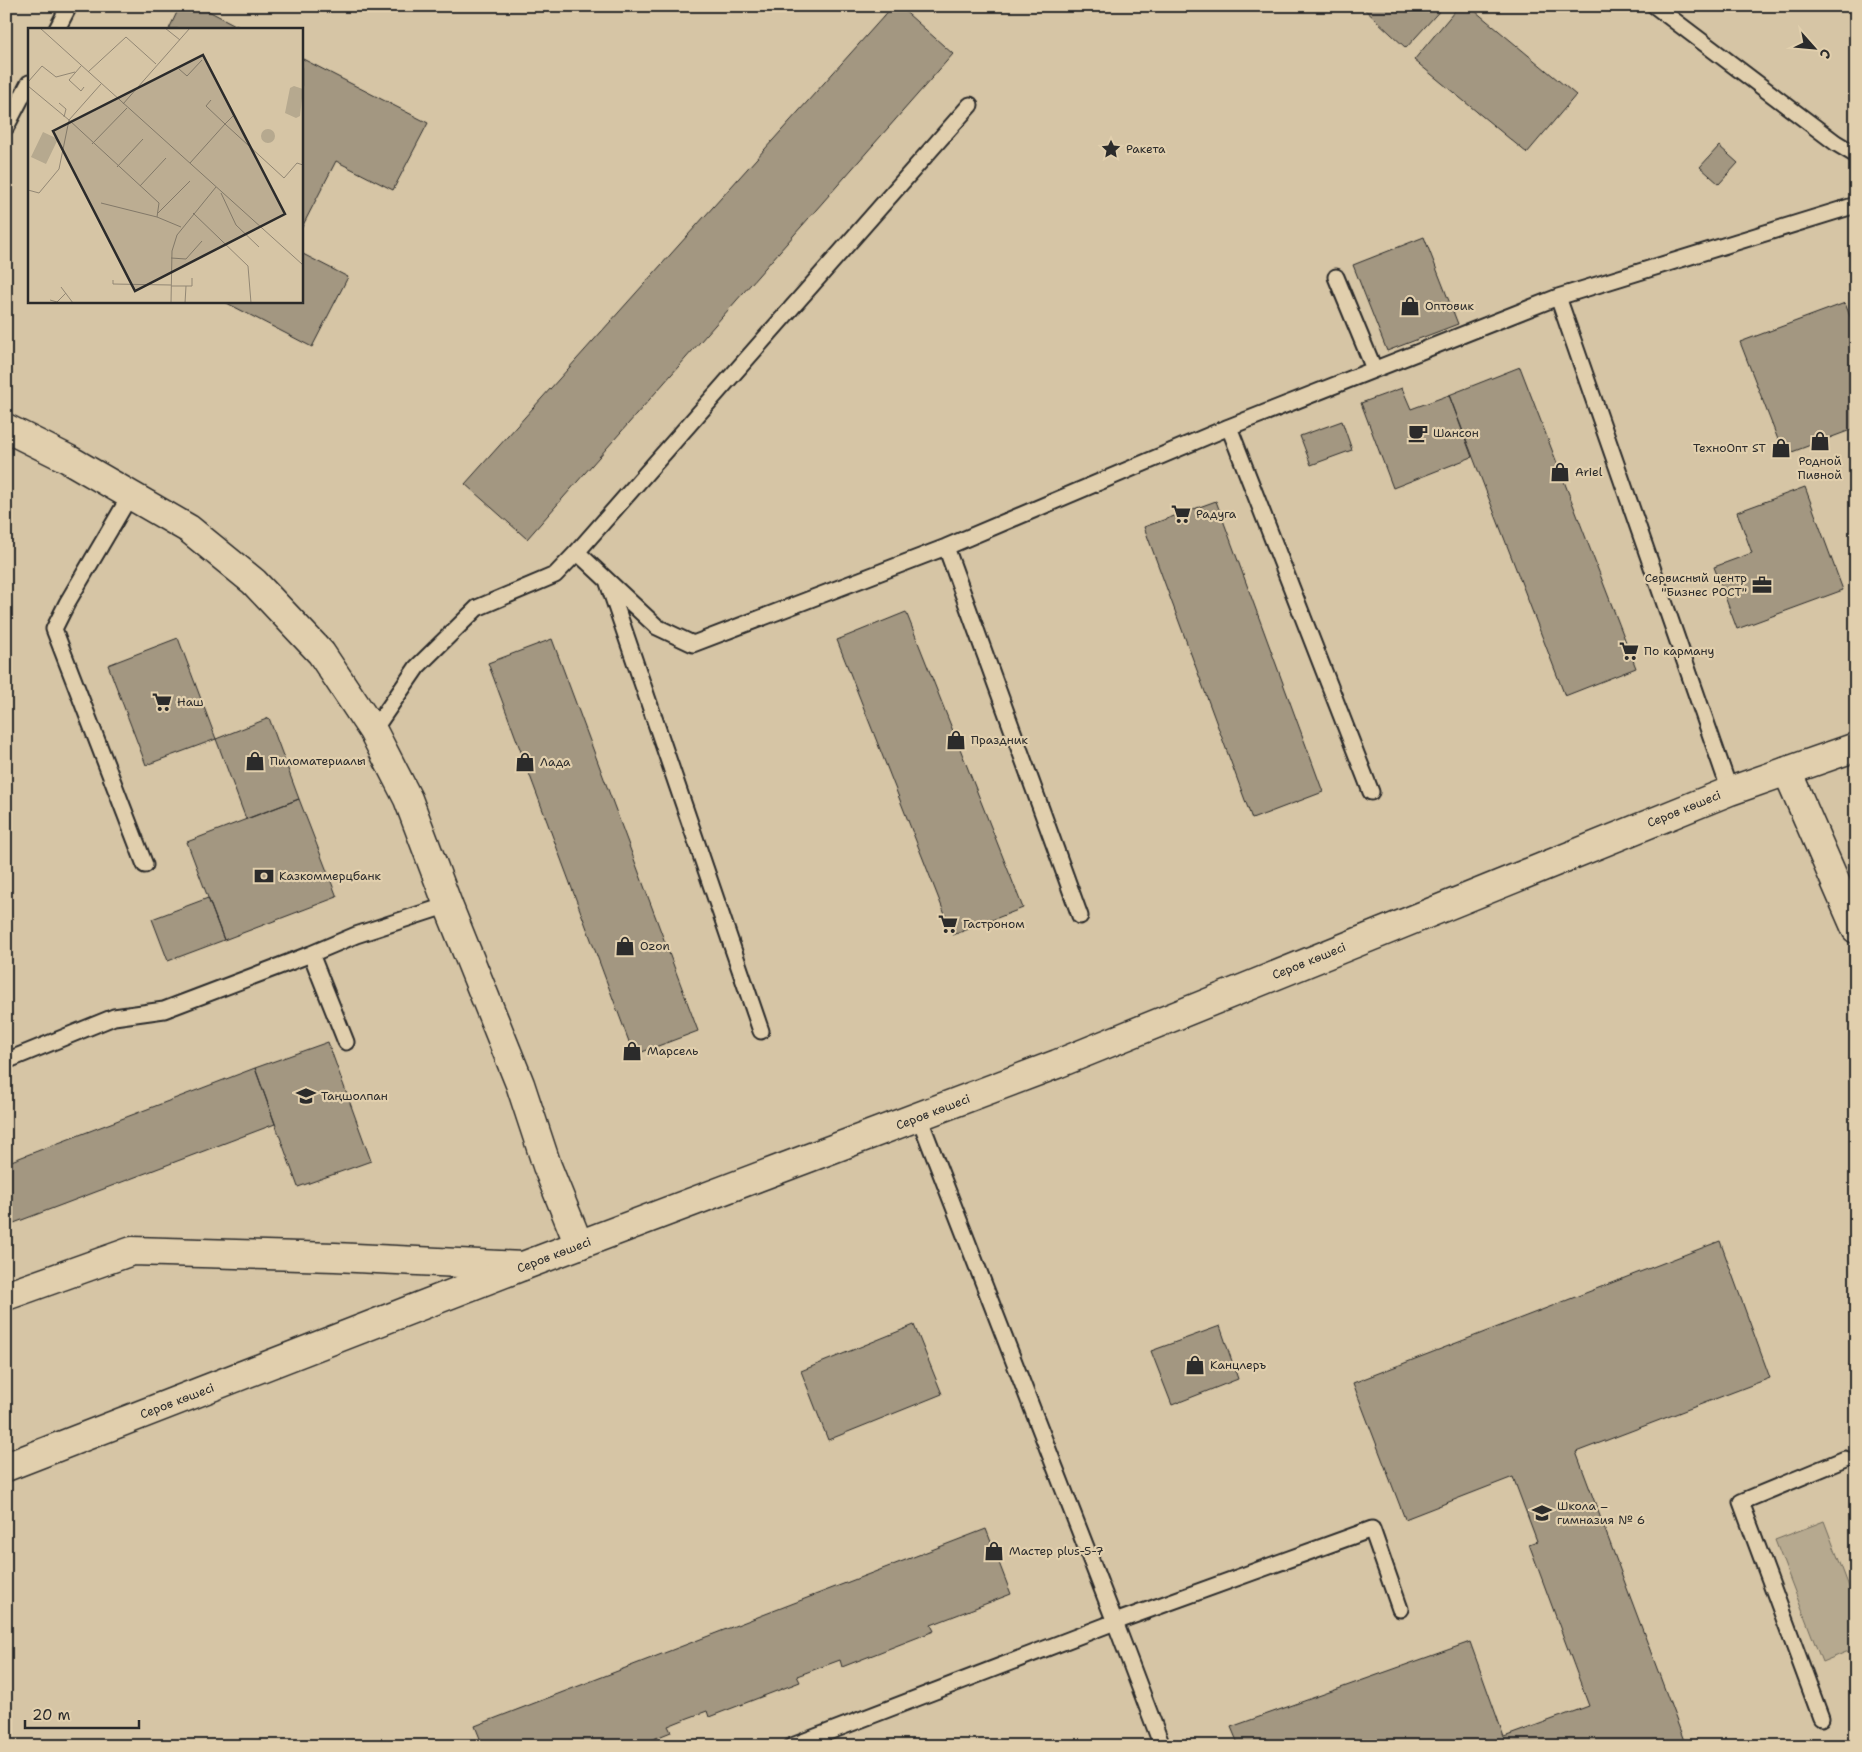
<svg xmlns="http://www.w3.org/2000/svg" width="1862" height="1752" font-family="'Shantell Sans',sans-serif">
	<rect width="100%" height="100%" fill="#d6c5a5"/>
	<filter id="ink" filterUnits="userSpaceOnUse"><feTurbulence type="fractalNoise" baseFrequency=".02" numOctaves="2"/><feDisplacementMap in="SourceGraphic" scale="10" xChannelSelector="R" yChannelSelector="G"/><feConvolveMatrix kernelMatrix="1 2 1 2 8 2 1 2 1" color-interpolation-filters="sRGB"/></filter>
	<g filter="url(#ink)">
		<path fill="#b6a98f" stroke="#706a5d" d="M1824,1521L1856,1605V1648L1822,1662L1775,1540Z"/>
		<path fill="#a39781" stroke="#2b2b2b" d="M180,6H199L243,29H169Z
			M893,6H899L953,54L527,539L465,484Z
			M1361,6H1444L1406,48Z
			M1459,6H1469L1576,95L1527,153L1414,60Z
			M301,58L428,123L393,190L336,161L301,229Z
			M1719,146L1738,163L1719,184L1700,167Z
			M1424,237L1458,324L1387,351L1353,265Z
			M301,253L348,277L312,347L223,301H301Z
			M1845,303L1856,332V428L1784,455L1740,342Z
			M1520,367L1636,668L1565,696L1449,395Z
			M1402,388L1411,409L1449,395L1472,457L1393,488L1361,403Z
			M1342,421L1352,450L1311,465L1300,436Z
			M1805,487L1843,590L1737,629L1714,567L1752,553L1737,512Z
			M1216,501L1323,792L1252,819L1144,527Z
			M906,612L1023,908L953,935L837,640Z
			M178,638L216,739L146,765L108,665Z
			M552,639L698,1031L634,1055L488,663Z
			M269,718L299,799L246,819L216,739Z
			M299,799L337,897L224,940L187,842Z
			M208,898L224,940L168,961L152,919Z
			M328,1042L371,1161L298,1187L255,1068Z
			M255,1068L275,1124L6,1226V1163Z
			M1720,1241L1770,1378L1576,1452L1686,1746H1239L1231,1727L1470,1642L1504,1737L1589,1706L1529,1544L1537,1541L1513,1477L1405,1519L1353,1383Z
			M914,1325L942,1394L828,1440L801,1371Z
			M1220,1326L1238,1379L1172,1405L1151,1351Z
			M986,1529L1011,1594L931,1625L934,1631L842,1667L840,1660L797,1676L800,1682L709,1717L707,1711L688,1718L668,1726L671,1732L636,1746H483L475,1726Z"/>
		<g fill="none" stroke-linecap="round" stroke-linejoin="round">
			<defs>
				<path id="service" d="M1655,6L1836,143L1856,155
					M57,29L69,6
					M6,127L29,83
					M1336,277L1374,369
					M1558,297L1730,791
					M1229,427L1371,792
					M131,494L67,603L54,629L145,865
					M946,547L1080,916
					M577,552L970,105
					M608,583L761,1031
					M373,731L417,667L477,608L555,575L577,552L657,627L693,644L946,547L1229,427L1558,297L1856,205
					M311,954L346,1042
					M6,1061L114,1017L164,1010L311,954L356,935L448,905
					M1821,1718L1741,1502L1845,1459
					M792,1746L1115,1622L919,1117
					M1162,1746L1115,1622L1372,1529L1400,1609"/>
				<path id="minor" d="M6,428L68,459L189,529L254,582L321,653L373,731L408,799L448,905L520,1084L547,1166L579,1245
					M1787,771L1856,929
					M6,1296L132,1251L335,1257L523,1266"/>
				<path id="tertiary" d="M6,1467L523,1266L1057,1064L1730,791L1856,747"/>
			</defs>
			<use href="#service" stroke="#2b2b2b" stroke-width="19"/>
			<use href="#minor" stroke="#2b2b2b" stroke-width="31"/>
			<use href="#tertiary" stroke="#2b2b2b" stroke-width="31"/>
			<use href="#service" stroke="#e1cfad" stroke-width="15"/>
			<use href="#minor" stroke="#e1cfad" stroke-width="28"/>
			<use href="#tertiary" stroke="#e1cfad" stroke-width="28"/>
		</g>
	</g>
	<defs>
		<symbol id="sight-bare" viewBox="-9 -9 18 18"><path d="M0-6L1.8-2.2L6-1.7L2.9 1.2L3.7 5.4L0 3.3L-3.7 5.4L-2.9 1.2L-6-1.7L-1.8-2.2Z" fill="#2b2b2b" stroke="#e1cfad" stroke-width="2.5" paint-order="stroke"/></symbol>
		<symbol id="shop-bare" viewBox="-9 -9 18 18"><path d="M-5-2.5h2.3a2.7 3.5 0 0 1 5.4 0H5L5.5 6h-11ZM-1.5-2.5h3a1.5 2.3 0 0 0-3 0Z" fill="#2b2b2b" stroke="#e1cfad" stroke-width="2.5" paint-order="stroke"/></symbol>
		<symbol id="cafe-bare" viewBox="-9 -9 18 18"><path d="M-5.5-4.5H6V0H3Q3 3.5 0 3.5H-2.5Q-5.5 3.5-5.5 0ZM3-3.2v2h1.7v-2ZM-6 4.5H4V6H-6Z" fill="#2b2b2b" stroke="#e1cfad" stroke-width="2.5" paint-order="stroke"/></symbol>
		<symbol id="supermarket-bare" viewBox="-9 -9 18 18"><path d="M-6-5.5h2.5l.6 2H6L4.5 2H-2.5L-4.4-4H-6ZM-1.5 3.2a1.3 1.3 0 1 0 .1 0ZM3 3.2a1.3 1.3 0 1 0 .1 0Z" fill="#2b2b2b" stroke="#e1cfad" stroke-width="2.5" paint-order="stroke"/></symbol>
		<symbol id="office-bare" viewBox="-9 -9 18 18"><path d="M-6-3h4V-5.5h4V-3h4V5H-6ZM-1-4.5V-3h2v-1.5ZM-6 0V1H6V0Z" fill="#2b2b2b" stroke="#e1cfad" stroke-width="2.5" paint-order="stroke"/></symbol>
		<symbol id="bank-bare" viewBox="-9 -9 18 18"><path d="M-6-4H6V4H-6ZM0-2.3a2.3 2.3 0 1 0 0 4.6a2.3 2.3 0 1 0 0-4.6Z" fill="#2b2b2b" stroke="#e1cfad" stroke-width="2.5" paint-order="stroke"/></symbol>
		<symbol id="school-bare" viewBox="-9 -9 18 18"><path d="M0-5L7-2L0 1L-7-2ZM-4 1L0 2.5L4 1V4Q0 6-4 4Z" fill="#2b2b2b" stroke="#e1cfad" stroke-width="2.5" paint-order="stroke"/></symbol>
	</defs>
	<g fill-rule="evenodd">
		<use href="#sight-bare" x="1097" y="135" width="28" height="28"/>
		<use href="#shop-bare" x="1396" y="292" width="28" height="28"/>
		<use href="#cafe-bare" x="1404" y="419" width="28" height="28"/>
		<use href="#shop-bare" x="1806" y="427" width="28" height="28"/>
		<use href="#shop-bare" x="1767" y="434" width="28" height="28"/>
		<use href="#shop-bare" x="1546" y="458" width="28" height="28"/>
		<use href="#supermarket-bare" x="1167" y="500" width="28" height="28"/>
		<use href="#office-bare" x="1748" y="571" width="28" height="28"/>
		<use href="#supermarket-bare" x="1615" y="637" width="28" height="28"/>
		<use href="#supermarket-bare" x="148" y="688" width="28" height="28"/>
		<use href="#shop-bare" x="942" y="726" width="28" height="28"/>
		<use href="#shop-bare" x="241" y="747" width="28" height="28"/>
		<use href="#shop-bare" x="511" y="748" width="28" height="28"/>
		<use href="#bank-bare" x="250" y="862" width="28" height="28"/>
		<use href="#supermarket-bare" x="934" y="910" width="28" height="28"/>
		<use href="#shop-bare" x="611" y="932" width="28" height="28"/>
		<use href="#shop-bare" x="618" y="1037" width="28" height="28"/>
		<use href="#school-bare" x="292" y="1082" width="28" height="28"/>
		<use href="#shop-bare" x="1181" y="1351" width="28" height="28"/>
		<use href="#school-bare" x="1528" y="1499" width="28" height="28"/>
		<use href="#shop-bare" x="980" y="1537" width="28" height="28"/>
	</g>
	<g text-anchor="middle" stroke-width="4.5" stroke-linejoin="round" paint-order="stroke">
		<g font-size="12" fill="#2b2b2b" stroke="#e1cfad" text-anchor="start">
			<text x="1126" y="153">Ракета</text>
			<text x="1425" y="310">Оптовик</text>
			<text x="1433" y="437">Шансон</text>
			<text x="1766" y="452" text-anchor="end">ТехноОпт ST</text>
			<text x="1820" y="465" text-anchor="middle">Родной<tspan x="1820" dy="14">Пивной</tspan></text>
			<text x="1575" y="476">Ariel</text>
			<text x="1196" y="518">Радуга</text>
			<text x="1747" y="582" text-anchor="end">Сервисный центр<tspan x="1747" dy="14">"Бизнес РОСТ"</tspan></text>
			<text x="1644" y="655">По карману</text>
			<text x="177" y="706">Наш</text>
			<text x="971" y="744">Праздник</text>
			<text x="270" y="765">Пиломатериалы</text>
			<text x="540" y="766">Лада</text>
			<text x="279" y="880">Казкоммерцбанк</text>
			<text x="963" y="928">Гастроном</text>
			<text x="640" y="950">Ozon</text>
			<text x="647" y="1055">Марсель</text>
			<text x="321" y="1100">Таңшолпан</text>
			<text x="1210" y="1369">Канцлеръ</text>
			<text x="1557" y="1510">Школа –<tspan x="1557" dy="14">гимназия № 6</tspan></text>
			<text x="1009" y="1555">Мастер plus-5-7</text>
		</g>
		<g font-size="12" fill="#2b2b2b" stroke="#e1cfad">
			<text transform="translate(1684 809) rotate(-22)" y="4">Серов көшесі</text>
			<text transform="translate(1309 961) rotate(-22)" y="4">Серов көшесі</text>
			<text transform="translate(933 1112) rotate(-21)" y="4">Серов көшесі</text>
			<text transform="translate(554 1255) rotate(-21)" y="4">Серов көшесі</text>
			<text transform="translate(177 1401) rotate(-21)" y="4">Серов көшесі</text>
		</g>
	</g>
	<g transform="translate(28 28)">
		<rect width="275" height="275" fill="#d6c5a5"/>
		<path d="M266,58L275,61L272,88L268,90L257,85L262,60ZM233 108a7 7 0 1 1 14 0a7 7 0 1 1-14 0ZM15,104L30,111L18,136L3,129Z" fill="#b6a98f"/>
		<path fill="none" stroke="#928774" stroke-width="1" d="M12,0L275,237M137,0L152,12M53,38L41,52L53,63L56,59M151,41L159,48L174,32M60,44L98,9L128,36M0,54L14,38L28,49L47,44M73,56L41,92L131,175L129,189L153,199M0,58L41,92L31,141L11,165L0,162M183,72L178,78L197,96L206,87M31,75L38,81L36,89M95,76L162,0M64,116L99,80M162,135L197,96L256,150L269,135L275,137M89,139L115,111M112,158L138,130M193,165L208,197L231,219M73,175L129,189M130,185L162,153M165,185L220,238L223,275M143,230L158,231L174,213M85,252V256L143,257M143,258H164V250M33,259L45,275M22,272L29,274L38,265M143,275L144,223L149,207L188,159M157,275L158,258"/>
		<path fill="#2b2b2b" fill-opacity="0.15" stroke="#2b2b2b" stroke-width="2.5" d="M175,27L257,186L107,263L25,103Z"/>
		<rect width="275" height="275" fill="none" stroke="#2b2b2b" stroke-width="2.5"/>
	</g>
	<rect width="1862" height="1752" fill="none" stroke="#e1cfad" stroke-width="25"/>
	<rect x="12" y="12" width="1837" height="1727" fill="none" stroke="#2b2b2b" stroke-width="2" filter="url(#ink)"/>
	<g transform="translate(1814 48) rotate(117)" stroke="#e1cfad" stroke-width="4" paint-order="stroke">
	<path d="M0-4L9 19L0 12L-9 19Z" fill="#2b2b2b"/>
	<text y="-8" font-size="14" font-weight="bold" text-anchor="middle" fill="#2b2b2b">С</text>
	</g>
	<path d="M25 1720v8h114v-8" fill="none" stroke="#2b2b2b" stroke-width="2.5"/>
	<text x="32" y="1720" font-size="15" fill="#2b2b2b" stroke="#e1cfad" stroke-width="4" paint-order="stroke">20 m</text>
</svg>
